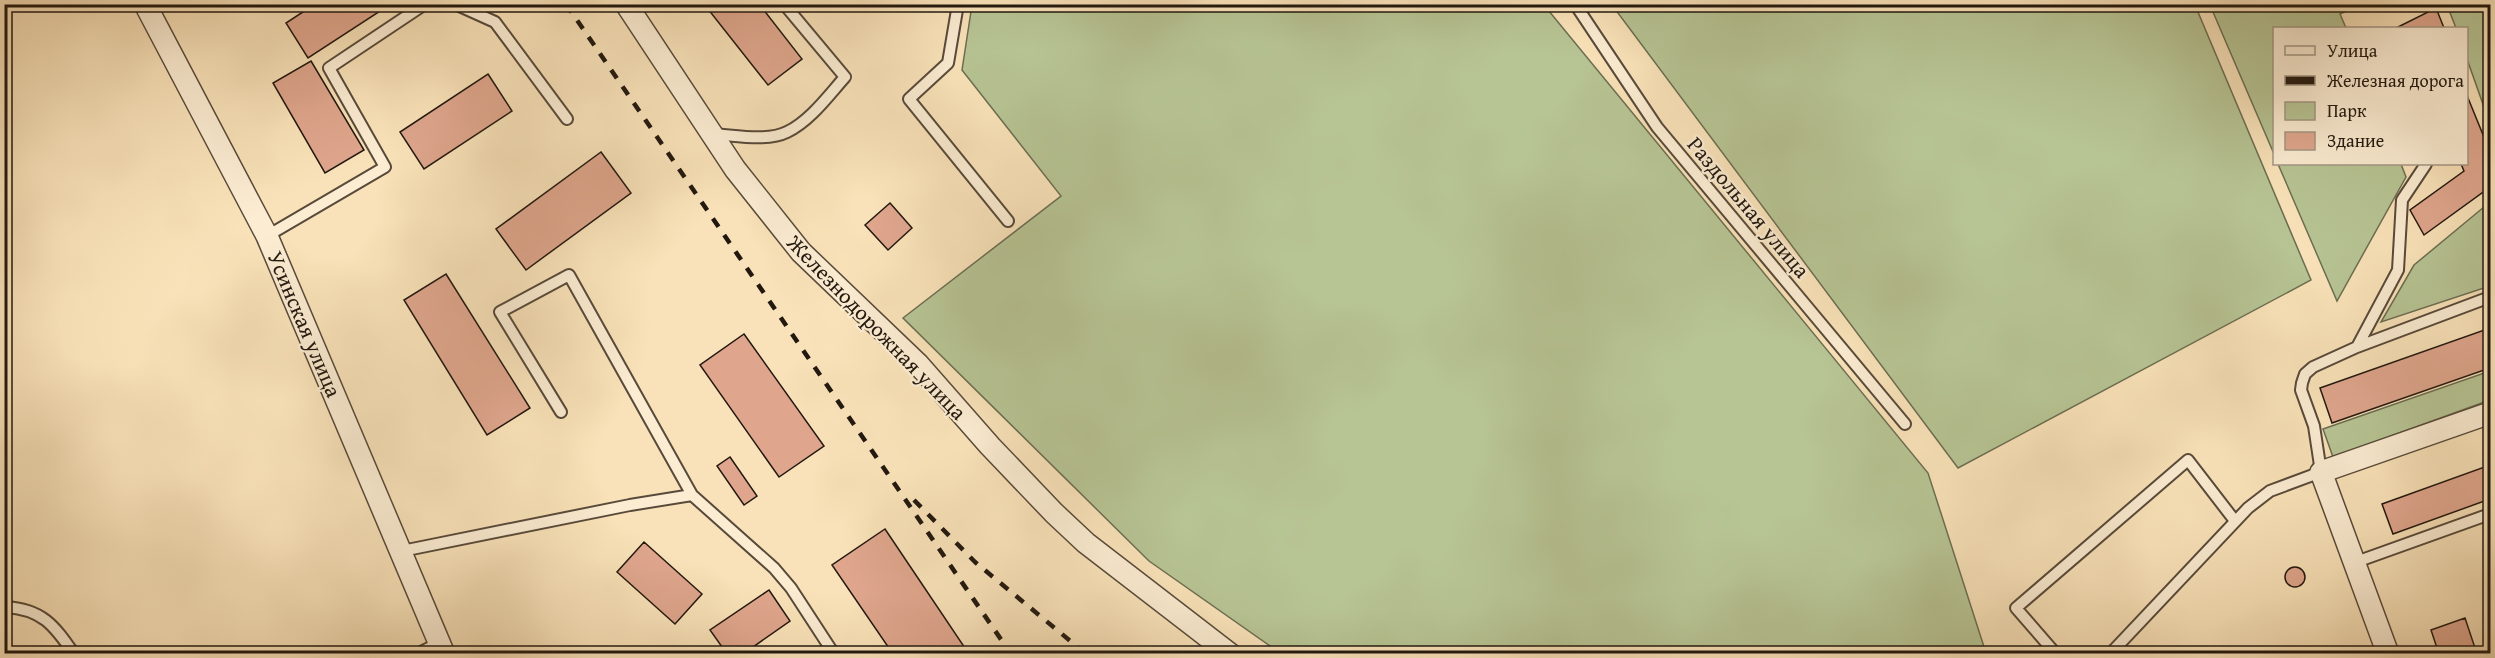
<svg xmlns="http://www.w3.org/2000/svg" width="2495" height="658" font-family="'Gentium Book Plus',serif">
	<rect width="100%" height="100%" fill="#f9e2b9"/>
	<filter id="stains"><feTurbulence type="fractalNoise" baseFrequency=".00333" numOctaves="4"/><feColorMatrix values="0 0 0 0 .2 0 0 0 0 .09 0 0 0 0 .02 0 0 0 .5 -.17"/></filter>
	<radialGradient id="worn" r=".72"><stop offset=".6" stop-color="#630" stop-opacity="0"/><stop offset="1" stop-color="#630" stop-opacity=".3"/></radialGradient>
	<path fill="#b7c494" stroke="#6c6e52" stroke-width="1.5" d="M972,5H1544L1928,473L1986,653H1280L1149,561L903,318L1061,196L962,70Z
		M1612,5H2195L2311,280L1958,468Z
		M2210,5H2358L2340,14L2346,28H2274V154Z
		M2447,5H2490V124L2467,59L2466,28H2456Z
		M2278,164H2401L2406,177L2337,301Z
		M2490,202V286L2381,322L2414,265Z
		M2490,371V400L2333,457L2323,429Z"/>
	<path fill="#dfa68d" stroke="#22180f" stroke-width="1.5" d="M315,4H391L308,58L286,23Z
		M704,4H759L802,59L768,85Z
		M2436,8L2444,28H2396Z
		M311,61L364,150L325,173L273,83Z
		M488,74L512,111L424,169L400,132Z
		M2466,93L2490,152V187L2424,235L2410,210L2464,171L2461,164H2466Z
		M601,152L631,193L526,270L496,229Z
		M890,203L912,228L888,250L865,225Z
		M446,274L530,408L487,435L404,300Z
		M2490,328V368L2332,423L2320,388Z
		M744,334L824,446L779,477L700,365Z
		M730,457L757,496L744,505L717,466Z
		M2490,465V499L2393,534L2382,504Z
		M885,529L969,654H893L832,565Z
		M644,542L702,594L675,624L617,572Z
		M2285 577a10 10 0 1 1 20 0a10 10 0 1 1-20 0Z
		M769,590L790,621L743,654H727L710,630Z
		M2465,618L2477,654H2439L2431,630Z"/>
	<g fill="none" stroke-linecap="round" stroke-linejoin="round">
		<defs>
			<path id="lane" d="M455,4L495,22L567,119
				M958,4L948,63L909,99L1008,221
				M1575,4L1657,127L1905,424
				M712,134C734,135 767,142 787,132C810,121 828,96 845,77L784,4
				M267,236L385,167L329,68L425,4
				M2357,347L2490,297
				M561,412L500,312L569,275L692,495L774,568L791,588L834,654
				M402,551L630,505L692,495
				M2356,562L2490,514
				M5,607C42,609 54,625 74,654
				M417,654L439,643
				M2056,654L2016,608L2188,460L2235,521
				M2110,654L2248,508L2270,491L2321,472L2314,426L2301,390L2302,383L2305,374L2313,367L2357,347L2398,270L2402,200L2426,164"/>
			<path id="street" d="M145,4L267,236L444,654
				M626,4L735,169L801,252L918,364L990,446L1054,513L1086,543L1230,654
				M2388,654L2321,472L2490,413"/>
		</defs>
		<use href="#lane" stroke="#584a3a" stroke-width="14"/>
		<use href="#street" stroke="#584a3a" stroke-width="24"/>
		<use href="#lane" stroke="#fbecd2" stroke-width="10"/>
		<use href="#street" stroke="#fbecd2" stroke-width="21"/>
		<path stroke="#22180f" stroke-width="4.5" stroke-dasharray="10 10" stroke-linecap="butt" d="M566,4L1011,654
			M914,500L975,562L1086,654"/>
	</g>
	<g text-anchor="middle" stroke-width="4.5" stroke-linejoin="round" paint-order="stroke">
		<g font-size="22" fill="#22180f" stroke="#fbecd2">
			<text transform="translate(1749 207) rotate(50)" y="8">Раздольная улица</text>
			<text transform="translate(305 324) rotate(67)" y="8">Усинская улица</text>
			<text transform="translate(877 327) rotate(46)" y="8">Железнодорожная улица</text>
		</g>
	</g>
	<rect width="2495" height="658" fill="none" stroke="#f9e2b9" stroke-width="24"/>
	<rect x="6" y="6" width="2483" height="646" fill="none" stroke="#22180f" stroke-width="3"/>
	<rect x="12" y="12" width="2471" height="634" fill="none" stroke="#22180f" stroke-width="1.5"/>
	<rect x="2273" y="27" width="195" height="138" fill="#fbecd2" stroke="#a49784" stroke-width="1.5"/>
	<rect x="2285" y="46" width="30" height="9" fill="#fbecd2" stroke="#a49784" stroke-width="1.5"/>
	<text x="2327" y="57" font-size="18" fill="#22180f">Улица</text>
	<rect x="2285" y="76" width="30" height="9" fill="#22180f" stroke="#a49784" stroke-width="1.5"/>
	<text x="2327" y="87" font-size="18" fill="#22180f">Железная дорога</text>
	<rect x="2285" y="102" width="30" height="18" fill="#b7c494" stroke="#a49784" stroke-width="1.5"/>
	<text x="2327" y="117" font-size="18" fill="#22180f">Парк</text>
	<rect x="2285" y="132" width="30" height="18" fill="#dfa68d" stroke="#a49784" stroke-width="1.5"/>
	<text x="2327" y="147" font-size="18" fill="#22180f">Здание</text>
	<rect width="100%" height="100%" filter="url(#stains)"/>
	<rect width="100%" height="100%" fill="url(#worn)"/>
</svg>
